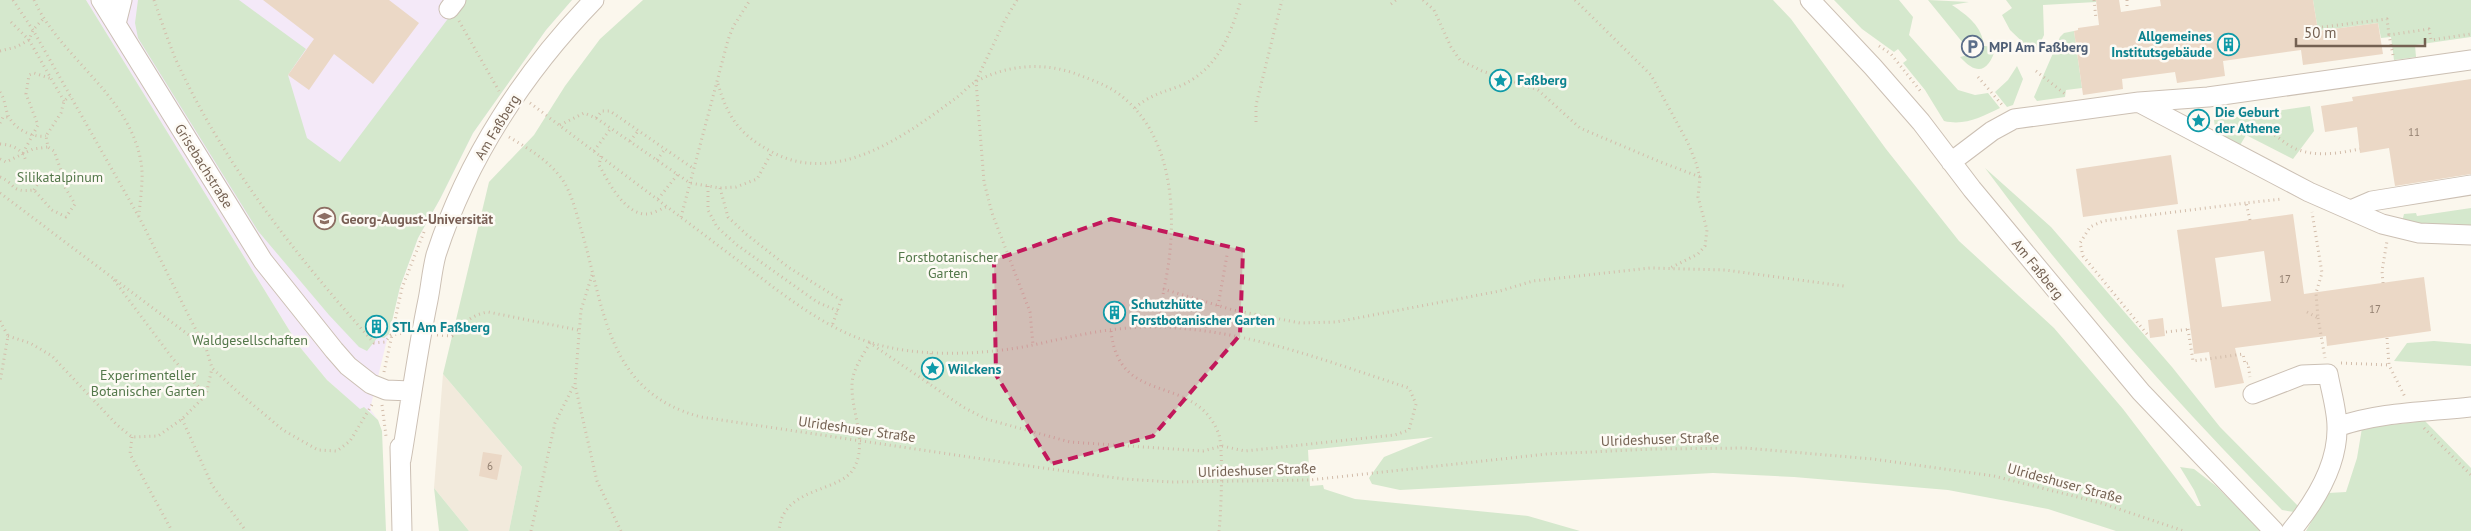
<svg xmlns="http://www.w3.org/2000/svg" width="2471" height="531" font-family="'PT Sans',sans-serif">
	<rect width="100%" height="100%" fill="#fbf7ed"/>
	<path fill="#f2eadc" d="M443,374L522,467L509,531H469L434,488Z"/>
	<path fill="#f4e9f8" d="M86,0H572L546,30L473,133L440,199L418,238L400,287L370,409L378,420L369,411L360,410L327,380L299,346Z"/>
	<path fill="#d5e8cd" d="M0,0H86L299,346L327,380L360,409L364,407L378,420L382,431L386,531H0Z
		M138,0H239L306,49L288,75L307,138L340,162L462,0H572L546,30L473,133L440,199L418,238L400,287L389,334L384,338L378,337L367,351L359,347L329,315L258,231L138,38L135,23Z
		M643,0H1773L1791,19L1886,149L1959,241L2054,328L2123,409L2197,506H2201L2194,490L2180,467L2194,469L2216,486L2261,531H2116L2048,509L1948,490L1794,477L1713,473L1400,490L1372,484L1369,478L1384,457L1433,437L1308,450L1310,486L1323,485L1324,489L1355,499L1528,516L1580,531H509L522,467L443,374L489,182L534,135L565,86L600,39Z
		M1834,0H1899L1913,17L1909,35L1958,90L1975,95L1988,93L2000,108C1981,117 1965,126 1944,121L1925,90L1903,63L1907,60L1898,49L1894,52L1862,29Z
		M1928,0L1969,2L1952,5C1968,16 1982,26 1984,46L1996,47C1989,71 1978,77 1960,57L1972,54Z
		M2006,0H2096V2L2043,5L2044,35L2035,54L2010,30L2002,15L2012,8Z
		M2313,0H2471V37L2415,45L2416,57L2394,60L2391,37L2381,38L2378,23L2318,31Z
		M2074,31L2082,88L2066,90L2065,97L2037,101L2034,97L2060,37L2064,33Z
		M2017,66L2023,79L2013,105L2007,107L1995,92L2008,80Z
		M2310,106L2314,131L2293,159L2246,135L2239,147L2216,135L2214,120Z
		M1985,168L2051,227L2172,367L2220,427L2299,507L2294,512L2282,510C2176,402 2075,290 1985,168Z
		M2471,208V226L2454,228L2402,222L2404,214L2416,213L2417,216Z
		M2434,341L2471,344V366L2394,361L2407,343Z
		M2425,421L2471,468V531H2306L2328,493L2346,492L2357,458L2362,428Z
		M434,488L469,531H439Z"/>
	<path fill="#ebd8c6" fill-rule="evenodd" d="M263,0H389L419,23L373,84L334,54L309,90L288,75L314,39Z
		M2096,0H2119L2121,12L2161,6L2160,0H2313L2318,31L2378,23L2383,54L2303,65L2301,50L2223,61L2225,76L2177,83L2175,72L2122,79L2123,89L2083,95L2074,31L2078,30V28L2099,25Z
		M2471,79V174L2395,186L2389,148L2360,153L2357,127L2325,132L2321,106L2353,101L2352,97Z
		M2171,155L2178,204L2083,217L2076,169Z
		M2293,214L2304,294L2424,277L2431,331L2327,346L2326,336L2235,348L2244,383L2215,388L2209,352L2194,354L2177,230ZM2264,251L2271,301L2222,307L2215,258Z
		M1125,302L1126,319L1106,321L1104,304Z
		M2163,318L2165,336L2150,338L2148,320Z
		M483,452L502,455L497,480L479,476Z"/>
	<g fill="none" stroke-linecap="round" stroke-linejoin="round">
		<defs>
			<path id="minor" d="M101,0L263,261L334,350L348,366L371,384L386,390L411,391
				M1810,0L1873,67L1921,122L1972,189L2141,392L2274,531
				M449,9L456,0
				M116,24L122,0
				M2140,103L2309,192L2382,224L2419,233L2471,235
				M1951,162L1992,131L2014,119L2139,102L2208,97L2471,60
				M2351,210L2372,201L2471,185
				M2253,394L2302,375L2328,374C2331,391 2337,410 2337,427C2338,466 2315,502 2291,531
				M2337,427C2379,412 2426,412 2471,407
				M400,447L402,531
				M401,460C410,407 417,353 428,300C431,285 432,270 436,255C467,159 524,72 594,0"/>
		</defs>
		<use href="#minor" stroke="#ccc0b4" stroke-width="21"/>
		<path stroke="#d3bdab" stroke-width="3" stroke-dasharray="1 4" stroke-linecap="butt" d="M13,0L33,30L139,217L205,348
			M34,0C61,59 129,94 141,162C144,179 140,199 139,216
			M154,0C161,20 168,41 176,60C224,165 298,258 374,343L385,342L391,335L404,333
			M1017,0L1005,20L976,81L984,182L992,213L1030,312L1033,345
			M1423,0L1434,10L1451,47L1460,60L1482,71L1538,90L1580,128L1658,161L1700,177
			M1575,0L1651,75L1688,143L1696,163L1700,177L1698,197L1707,230L1705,246L1698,254L1670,268
			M2094,0L2096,19
			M2127,0V7
			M1391,4L1396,0
			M459,21L499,91
			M11,22L29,40L64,101
			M2322,27L2387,19L2389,35
			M1879,46L1891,54L1922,93
			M0,51L16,47L29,40L33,30L43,19
			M2393,55L2389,35L2429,29L2431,40L2471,34
			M2036,71L2065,94
			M1978,77L2004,107
			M718,84C728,118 740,135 772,152C837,187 906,135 956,98C963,93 969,85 977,81C1009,64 1046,62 1079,75C1095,81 1112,87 1125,99C1170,137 1176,206 1169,260C1166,283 1160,304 1159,327
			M0,92C5,99 5,108 8,115C14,129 32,138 46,136
			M530,103L777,290C806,311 835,331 869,342C916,358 985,355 1033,345C1074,336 1115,326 1157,327C1245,329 1326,361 1409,388L1416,404L1409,430L1395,435L1375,437L1245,451L1222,446L1203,451L1070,442L986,419L963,407L870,343C863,355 852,370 852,385C851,412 868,442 854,468C841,493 782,486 779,531
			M1135,108C1148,96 1163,92 1180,86C1217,70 1230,36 1241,0
			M596,118L602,111H610L694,169
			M1256,122V105L1282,0
			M0,123L3,117H9
			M560,125L584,113L596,118L690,183L720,188L736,187L757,179L772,152
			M2232,131C2239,130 2247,127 2255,127C2272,128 2283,145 2299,150C2318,157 2340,153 2360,149
			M509,137C529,149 548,160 562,179C572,194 576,212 581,229C605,309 606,392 701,417L1036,467L1124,479L1171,482L1310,480L1547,454L1654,449L1745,448L1873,459L1994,476L2101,503L2184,531
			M630,141L638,131
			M0,144C13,145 22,149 26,161
			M594,151L611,128
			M23,153L38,125L26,94L29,75L34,73L52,79
			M601,156L599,165C608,181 625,216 648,214C654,213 661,209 666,207
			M0,159L6,162L33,149L48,147
			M657,160L665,149
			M0,177C17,184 9,193 34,190L52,210L66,217L75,204L63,184V176L54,151L48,147L46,136L61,113L64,101L70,96
			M708,186V210L717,227L737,245L817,302L838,311
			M720,188L728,217L746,234L788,267L841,300L832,326
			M34,190C40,177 50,176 63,176
			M0,193L206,348L212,368L239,393L283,430L318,450L337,451L350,441L373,403
			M658,199L678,174
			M681,217L728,40L733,27L750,0
			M2250,220L2246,203L2282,199
			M592,275L581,310L575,385L597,481L621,531
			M114,280L173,359L205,394
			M2383,283L2382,271L2387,241
			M1163,289L1233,310L1300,323L1336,322L1500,291L1533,281L1650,268L1725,270L1844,286
			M1218,306L1227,255
			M2307,312L2318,318L2316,293L2322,273L2312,212
			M2318,318L2325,358
			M0,321L8,336L0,382
			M2188,329L2193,361L2243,354L2245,364L2248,363L2250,377
			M1111,331C1119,408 1193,372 1218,432C1224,444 1221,515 1219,531
			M2166,332L2191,329
			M2147,334L2083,256L2080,243L2090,227L2103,221L2246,203
			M437,335L452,336C464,324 470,315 488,312L578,330
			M8,336L30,343L52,356L117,425L132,437L158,436L182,419L206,395L212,368
			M2387,338L2389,365L2405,397
			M2341,363L2389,365
			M384,372L402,288L424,232
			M928,383L933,371L931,352
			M382,405L386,436
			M182,419L212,485L246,531
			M2424,428L2471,475
			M132,437L130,454L172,531
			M531,531L555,423L574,385"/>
		<use href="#minor" stroke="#fff" stroke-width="19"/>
	</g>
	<path fill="#c2185b" fill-opacity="0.2" stroke="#c2185b" stroke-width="4" stroke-dasharray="10 6" stroke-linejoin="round" d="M1111,219L1243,250L1240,335L1153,436L1051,464L996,375L994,260Z"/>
	<defs>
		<symbol id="building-ring" viewBox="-11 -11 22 22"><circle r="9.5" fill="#fdfaf4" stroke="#0f9aa8" stroke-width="1.5"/><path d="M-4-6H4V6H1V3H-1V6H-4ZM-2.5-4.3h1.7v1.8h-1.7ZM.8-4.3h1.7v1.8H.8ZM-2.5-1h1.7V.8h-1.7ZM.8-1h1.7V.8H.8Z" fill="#0f9aa8"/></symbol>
		<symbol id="parking-ring" viewBox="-11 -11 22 22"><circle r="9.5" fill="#fdfaf4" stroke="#5c6f8a" stroke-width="1.5"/><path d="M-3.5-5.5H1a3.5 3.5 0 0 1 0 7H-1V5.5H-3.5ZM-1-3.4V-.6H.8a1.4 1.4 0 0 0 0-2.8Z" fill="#5c6f8a"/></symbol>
		<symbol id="sight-ring" viewBox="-11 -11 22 22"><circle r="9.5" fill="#fdfaf4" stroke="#0f9aa8" stroke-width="1.5"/><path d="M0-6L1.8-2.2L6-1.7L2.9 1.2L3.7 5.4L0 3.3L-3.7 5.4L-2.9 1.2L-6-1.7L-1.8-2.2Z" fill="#0f9aa8"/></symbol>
		<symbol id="university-ring" viewBox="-11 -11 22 22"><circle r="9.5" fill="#fdfaf4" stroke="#8d6e63" stroke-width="1.5"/><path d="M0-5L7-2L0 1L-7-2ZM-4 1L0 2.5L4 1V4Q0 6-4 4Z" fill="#8d6e63"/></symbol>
	</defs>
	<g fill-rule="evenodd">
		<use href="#building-ring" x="2216" y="32" width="25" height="25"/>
		<use href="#parking-ring" x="1960" y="34" width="25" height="25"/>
		<use href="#sight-ring" x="1488" y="68" width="25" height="25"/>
		<use href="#sight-ring" x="2186" y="108" width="25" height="25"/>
		<use href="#university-ring" x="312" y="206" width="25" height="25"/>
		<use href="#building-ring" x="1102" y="300" width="25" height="25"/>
		<use href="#building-ring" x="364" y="314" width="25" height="25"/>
		<use href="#sight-ring" x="920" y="356" width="25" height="25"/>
	</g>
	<g text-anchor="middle" stroke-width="5" stroke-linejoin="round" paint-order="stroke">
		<g font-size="11" fill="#927f6f">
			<text x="2414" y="136">11</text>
			<text x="2285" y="283">17</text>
			<text x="2375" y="313">17</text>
			<text x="490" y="470">6</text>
		</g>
		<g font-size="14" font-weight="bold" fill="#0d838f" stroke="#fdfaf4" text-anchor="start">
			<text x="2212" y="41" text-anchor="end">Allgemeines<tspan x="2212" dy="16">Institutsgebäude</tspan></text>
			<text x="1517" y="85">Faßberg</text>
			<text x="2215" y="117">Die Geburt<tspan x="2215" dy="16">der Athene</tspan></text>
			<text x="1131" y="309">Schutzhütte<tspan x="1131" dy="16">Forstbotanischer Garten</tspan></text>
			<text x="392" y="332">STL Am Faßberg</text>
			<text x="948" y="374">Wilckens</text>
		</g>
		<g font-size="14" font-weight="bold" fill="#4e5e75" stroke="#fdfaf4" text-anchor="start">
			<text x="1989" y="52">MPI Am Faßberg</text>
		</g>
		<g font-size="14" fill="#746152" stroke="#fdfaf4">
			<text transform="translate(497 127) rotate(-59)" y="5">Am Faßberg</text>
			<text transform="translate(204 166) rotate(58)" y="5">Grisebachstraße</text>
			<text transform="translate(2038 269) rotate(51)" y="5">Am Faßberg</text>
			<text transform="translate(857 429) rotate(8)" y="5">Ulrideshuser Straße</text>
			<text transform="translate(1660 439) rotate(-2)" y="5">Ulrideshuser Straße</text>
			<text transform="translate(1257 470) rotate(-2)" y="5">Ulrideshuser Straße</text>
			<text transform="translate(2065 483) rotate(15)" y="5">Ulrideshuser Straße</text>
		</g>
		<g font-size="14" fill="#54784b" stroke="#fdfaf4">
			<text x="60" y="182">Silikatalpinum</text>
			<text x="948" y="262">Forstbotanischer<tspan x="948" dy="16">Garten</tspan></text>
			<text x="250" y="345">Waldgesellschaften</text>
			<text x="148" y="380">Experimenteller<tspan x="148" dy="16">Botanischer Garten</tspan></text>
		</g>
		<g font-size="14" font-weight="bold" fill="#785e54" stroke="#fdfaf4" text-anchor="start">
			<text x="341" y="224">Georg-August-Universität</text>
		</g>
	</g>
	<path d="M2296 38v8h129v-8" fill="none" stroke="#746152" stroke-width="2.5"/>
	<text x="2304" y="38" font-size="15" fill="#746152" stroke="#fdfaf4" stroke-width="4" paint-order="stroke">50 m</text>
</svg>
